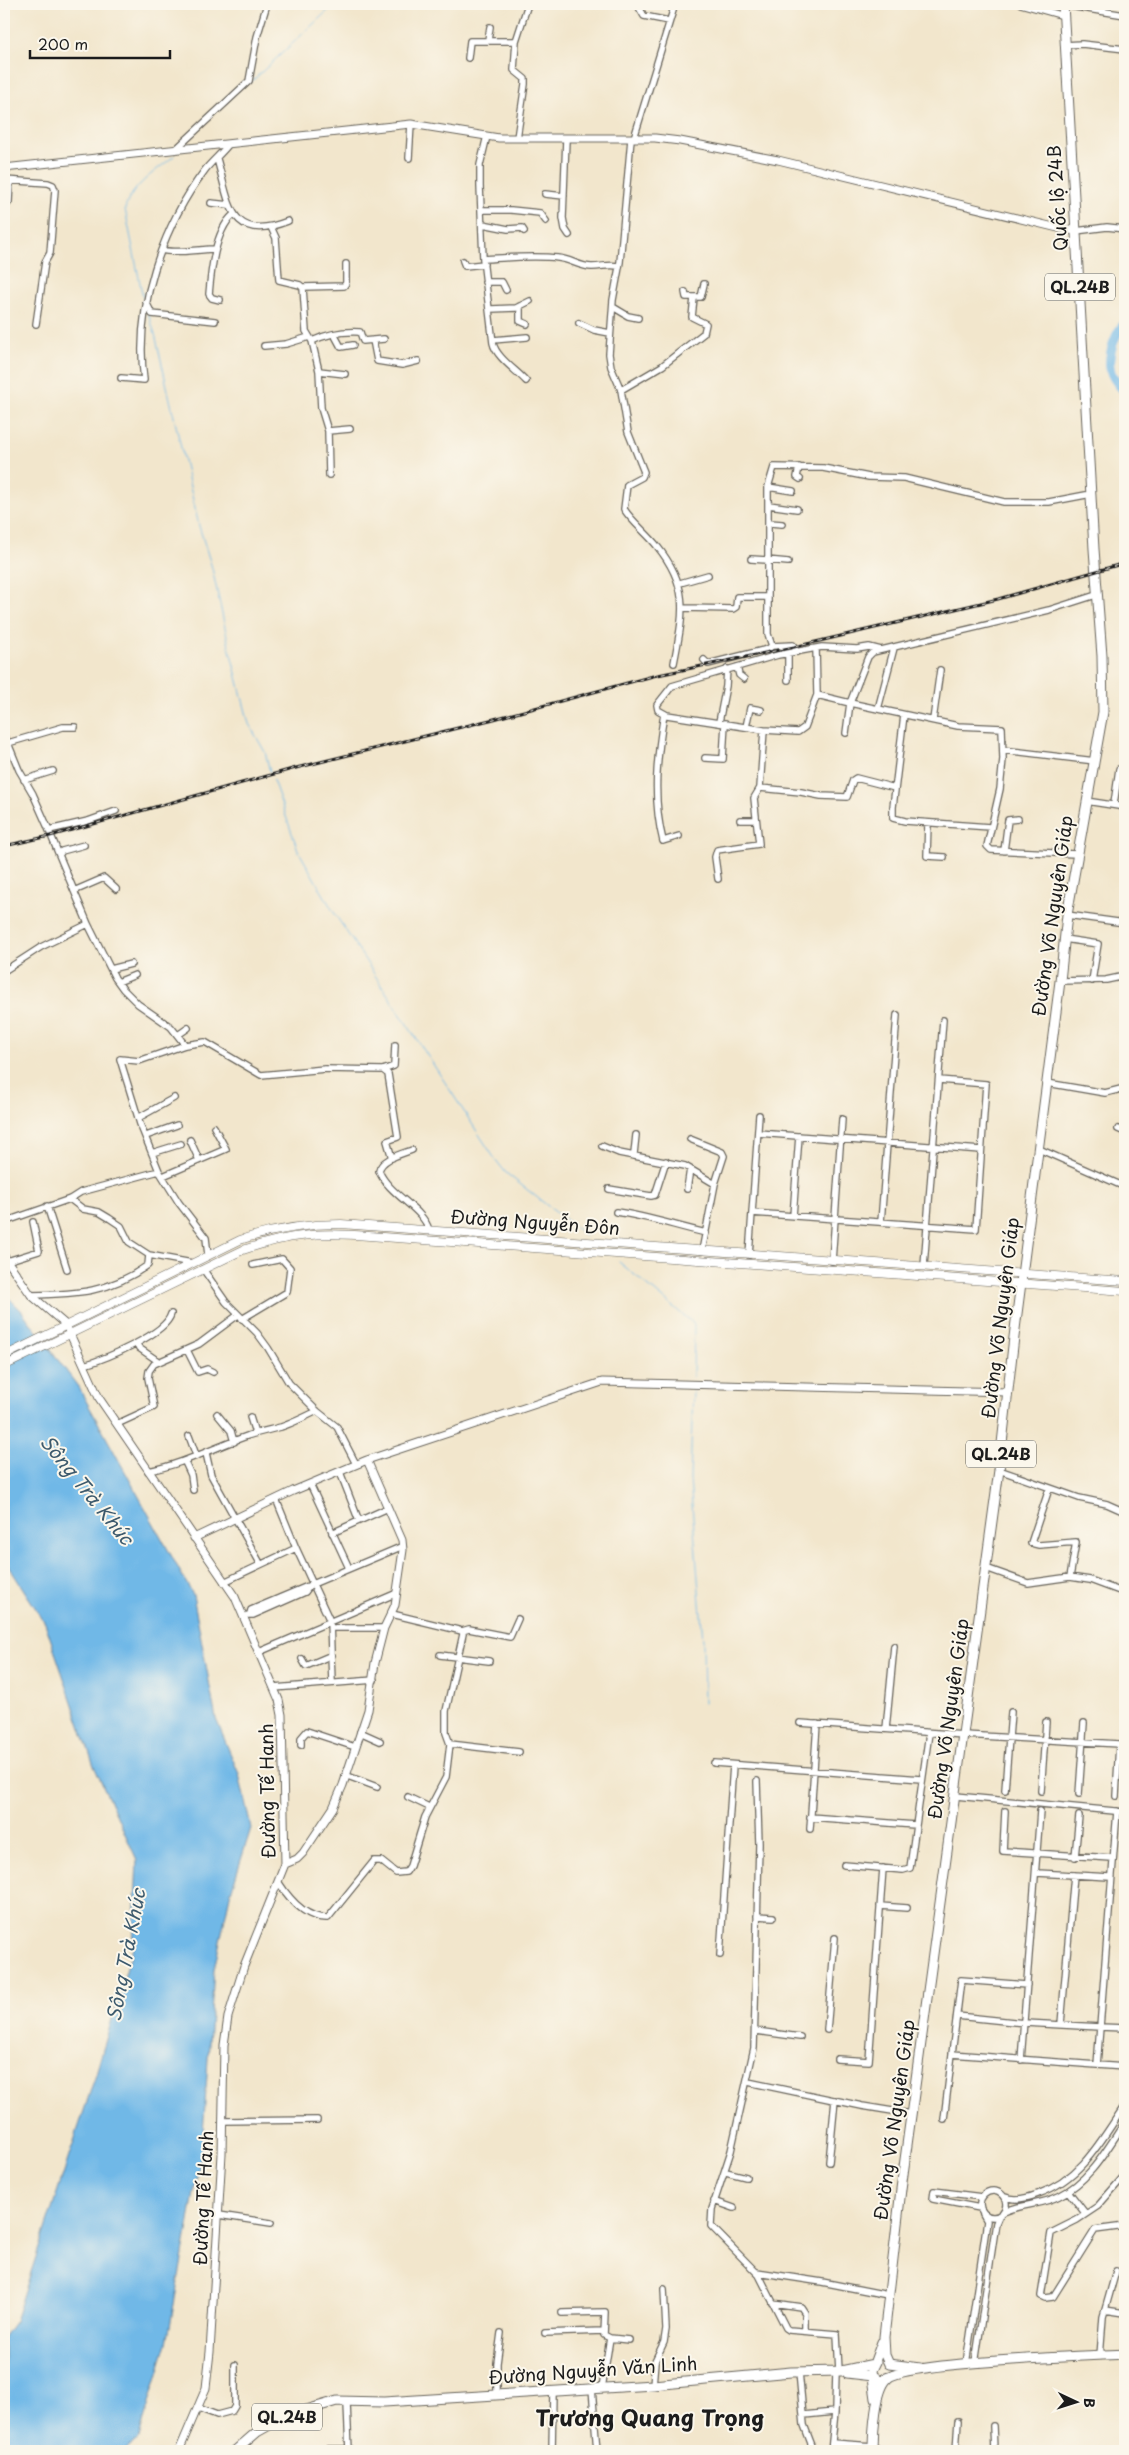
<svg xmlns="http://www.w3.org/2000/svg" width="1129" height="2455" font-family="'Playpen Sans',sans-serif">
	<rect width="100%" height="100%" fill="#fbf7ec"/>
	<filter id="ink" filterUnits="userSpaceOnUse"><feTurbulence type="fractalNoise" baseFrequency=".02" numOctaves="2"/><feDisplacementMap in="SourceGraphic" scale="10" xChannelSelector="R" yChannelSelector="G"/><feConvolveMatrix kernelMatrix="1 2 1 2 8 2 1 2 1" color-interpolation-filters="sRGB"/></filter>
	<filter id="wash" filterUnits="userSpaceOnUse"><feTurbulence type="fractalNoise" baseFrequency=".0096" numOctaves="4" result="noise"/><feDisplacementMap in="SourceGraphic" scale="20" xChannelSelector="R" yChannelSelector="G"/><feGaussianBlur stdDeviation="1.12" result="paint"/><feColorMatrix in="noise" values="0 0 0 0 0 0 0 0 0 0 0 0 0 0 0 0 0 1.4 0 .05"/><feComposite in="paint" operator="in"/></filter>
	<g filter="url(#wash)">
		<rect width="100%" height="100%" fill="#f2e6cc"/>
		<path fill="#6fb8e7" stroke="#466a82" d="M4,1293L21,1310L79,1388L193,1595L216,1719L239,1774L251,1828L230,1895L214,1969L202,2149L167,2343L139,2437L126,2451H4V2336L15,2321L95,2077L133,1947L137,1860L94,1766L45,1623L4,1559Z"/>
		<g fill="none" stroke-linecap="round" stroke-linejoin="round">
			<path stroke="#6fb8e7" stroke-width="1" d="M251,82L335,4
				M143,298L125,209C131,186 156,171 174,156
				M148,313L155,334L199,526L212,568L229,646L249,724L265,752L270,772
				M273,780L298,850L333,911L495,1159L506,1173L586,1236
				M619,1262L694,1324L693,1377
				M693,1389L690,1480L703,1640L704,1703"/>
			<path stroke="#6fb8e7" stroke-width="9" d="M1125,323C1115,332 1108,355 1110,368C1111,377 1119,386 1125,392"/>
		</g>
	</g>
	<g filter="url(#ink)">
		<g fill="none" stroke-linecap="round" stroke-linejoin="round">
			<defs>
				<path id="minor" d="M550,4L553,5
					M637,4L644,16L669,21
					M1021,4L1064,16
					M1063,5L1125,15
					M488,40L490,27
					M1065,45L1082,44L1125,49
					M468,58L470,41H516
					M487,136L480,165V186L483,259L493,343C496,357 516,370 526,381
					M517,138L525,84V79L514,70L516,41L528,4
					M634,138L675,4
					M566,139L563,218L565,229L569,235
					M631,139L620,262L613,300L609,354L611,367L621,390L628,432L644,472L642,477L627,485L624,509C633,523 647,533 657,546C691,588 683,615 674,663
					M175,150L249,81L257,37L267,4
					M409,158L411,124
					M217,159C230,203 229,244 288,221
					M4,180L48,183L53,185L55,190L50,253L45,262L36,324
					M545,194L564,196
					M211,203L229,205
					M4,207L9,202L10,181
					M481,210H511L540,213L546,221
					M483,224L508,229L522,228L524,231
					M271,227L276,238L279,280L300,285L303,288L306,331L312,341C327,334 344,331 360,332L363,341L384,339
					M1076,231L1107,227L1125,229
					M162,250C173,254 201,249 215,249
					M483,259C508,258 533,255 558,258C570,259 580,267 592,267C603,267 607,264 619,266
					M463,261L465,266L484,264
					M485,282H502L506,290
					M303,287L344,286L346,283V264
					M685,292L686,297H701L704,284
					M220,300L212,298L209,294C211,271 215,231 233,215
					M146,302L152,314L215,321
					M520,306V321L527,324
					M613,307L628,316L638,318
					M491,309L516,308L530,301
					M579,323L594,330L610,333
					M334,334L341,347L353,345
					M373,340L377,361L402,365L418,361
					M493,340L527,337
					M312,341L319,371L321,408L328,431L329,475
					M264,346L286,344L309,337
					M319,371L345,374
					M121,378L144,380C134,309 162,227 205,170C212,161 221,154 228,145
					M621,390L662,366L704,333L706,324L692,317L694,298
					M328,431L350,429
					M799,467L797,477L800,479
					M768,487L793,491
					M769,505L797,509
					M770,523L782,524
					M751,559L767,560
					M767,560L788,562
					M680,583L708,575
					M683,608L733,609L736,607L737,597H767
					M816,648L817,695
					M881,650L869,647L857,649L822,647L778,655L672,686L657,705L658,710L667,715L764,730L798,732L805,727L817,695L850,703L868,657L873,652L1049,610L1096,595
					M797,652L793,645L772,646L768,634V487L774,467L823,468L869,477L904,478L1004,502H1049L1091,494
					M704,660L708,664L768,649L772,646
					M737,667L739,675L744,679
					M788,680V654
					M878,709L894,648
					M664,714C657,757 652,798 663,841L679,836
					M904,715L893,807V818L905,821L990,827
					M933,720L940,670
					M719,722L726,686L727,669
					M746,727L750,708L761,710
					M846,733L850,703L958,726L1002,728L1003,759L1000,789L987,846L991,850L1076,854
					M4,737L8,743L19,770L33,794L49,830L88,821L116,811
					M8,743L63,727H75
					M1003,750L1095,761
					M705,758L723,759L725,723
					M24,780L53,771
					M760,788L801,792L821,796L847,797L853,780L856,778L895,788
					M1086,801L1125,807
					M1114,804L1119,769L1125,768
					M740,820H755
					M928,823L927,856L944,857
					M48,828L59,855
					M84,845L62,851L59,855L88,924L115,978L123,989L138,1004L171,1027L185,1045
					M1004,851L1008,820L1018,819
					M718,879L715,857L717,850L759,844L754,798L760,788L764,730
					M74,891L104,878L116,889
					M1067,915L1125,923
					M1064,939L1098,944L1092,981
					M111,969L131,964
					M4,971L41,947L88,924
					M1060,981L1106,980L1125,976
					M118,982L135,975
					M178,1035L188,1028
					M383,1070L388,1074L398,1137L387,1141L392,1158
					M1047,1083L1105,1093L1125,1088
					M138,1118L174,1098
					M1118,1129L1125,1132
					M758,1133L981,1150
					M146,1136L177,1125
					M690,1139L722,1152L724,1156L715,1184L702,1251
					M190,1140L199,1160
					M602,1146L619,1153L685,1166L715,1184
					M1039,1149L1125,1187
					M412,1150C401,1154 381,1159 379,1171C389,1195 423,1208 429,1230
					M152,1153L181,1144
					M634,1154L636,1135
					M163,1176L226,1149L214,1127
					M609,1189L651,1196L655,1195L666,1161
					M687,1189L690,1169
					M70,1199L83,1209L99,1212L109,1218L121,1226L129,1242L149,1255L192,1263
					M47,1206L67,1269
					M616,1212C647,1216 675,1226 706,1233
					M752,1213L976,1229L986,1084L939,1080
					M793,1216L799,1136
					M4,1222L70,1199L81,1192L159,1171
					M881,1222L897,1015
					M208,1255L206,1238L179,1203L159,1171L140,1124L120,1059L139,1061L185,1045L205,1042L261,1075L325,1069L383,1070L394,1066L395,1045
					M749,1255L759,1115
					M7,1261L39,1251L33,1222
					M832,1261L842,1119
					M924,1266L943,1020
					M203,1269L226,1302L257,1333L268,1348L289,1383L317,1411L337,1427L356,1464
					M31,1295C77,1294 109,1293 148,1265L149,1255
					M242,1319L287,1292L290,1268L282,1259L253,1265
					M137,1344L139,1348L158,1361
					M187,1350L198,1372L207,1369L213,1372
					M84,1365C105,1359 166,1334 171,1314
					M217,1414L231,1431L234,1442
					M250,1417L255,1433
					M117,1424L154,1407L148,1378L149,1371L154,1364L199,1344L238,1315
					M189,1436L196,1455
					M206,1453L211,1475L260,1563
					M185,1462L191,1475L193,1490
					M999,1470L1079,1498L1107,1504L1125,1512
					M148,1471C184,1464 213,1448 247,1436C258,1432 270,1430 281,1427C293,1423 305,1417 317,1411
					M340,1472L359,1521
					M310,1484L349,1568
					M1049,1489L1031,1543L1039,1545L1076,1542L1070,1577
					M276,1499L296,1548L330,1621L332,1683
					M332,1533L388,1508
					M986,1568L1028,1583L1070,1577L1090,1580L1125,1593
					M224,1582L296,1548
					M250,1614L251,1610L403,1546
					M248,1615H253L305,1592L308,1588
					M331,1628H384
					M462,1631L469,1629L510,1637L518,1619
					M259,1652L397,1593
					M440,1655L489,1661
					M302,1659L306,1666L332,1655
					M274,1688L374,1680
					M800,1723L964,1735L1119,1744L1116,1796
					M886,1729L894,1646
					M360,1732L380,1741
					M450,1744L519,1752
					M301,1745V1738L307,1731L355,1747
					M714,1763L921,1779
					M345,1775L377,1787
					M757,1781L759,1844L754,2048L731,2151L712,2209L711,2226L759,2275L786,2328L789,2330L837,2334L839,2371
					M1005,1790L1011,1712
					M1041,1791L1046,1722
					M1079,1794L1084,1723
					M956,1796L1125,1812
					M408,1797L429,1807
					M1005,1811L1003,1851L1112,1858
					M1117,1811L1100,2027L1125,2028
					M810,1817L915,1825
					M810,1829L817,1724
					M1075,1857L1079,1816
					M844,1865L903,1870L910,1868L929,1733
					M1037,1873L1110,1877
					M279,1883C290,1900 306,1919 328,1918L374,1861H381L396,1873L406,1872L410,1866L425,1817L446,1777L450,1744L446,1733V1711L463,1634L462,1631L392,1614
					M880,1906L907,1908
					M757,1916L773,1917
					M720,1955L733,1765
					M1061,2024L1074,1875
					M827,2030L835,1938
					M756,2031L800,2037
					M952,2054L961,1980L1027,1985
					M837,2059L869,2061L883,1868
					M1021,2060L1040,1811
					M1097,2065L1125,2067
					M748,2082L862,2106L911,2114
					M944,2119L952,2054L1097,2065L1100,2027L1025,2023L957,2016
					M223,2121L317,2120
					M829,2162L835,2100
					M726,2172L746,2177
					M1125,2175L1098,2206L1077,2220L1051,2233L1041,2296L1045,2298L1053,2297L1095,2230L1125,2226
					M980 2204a13 13 0 1 1 26 0a13 13 0 1 1-26 0Z
					M1068,2191L1085,2213
					M1005,2197C1015,2201 1028,2198 1038,2194C1081,2179 1101,2141 1125,2105
					M714,2201L734,2208
					M980,2208L933,2199L934,2191L982,2197
					M1004,2212C1021,2204 1042,2205 1059,2196C1090,2181 1107,2149 1125,2122
					M219,2215L271,2223
					M757,2272L822,2282L888,2295
					M773,2303L801,2307L805,2313V2331
					M1105,2310L1125,2313
					M562,2313L605,2312L604,2335L610,2338L629,2340
					M545,2333L603,2331
					M1100,2356L1103,2317L1116,2271
					M966,2364L987,2221L983,2214
					M975,2364L996,2223L999,2216
					M799,2372L804,2425L814,2451
					M653,2385L655,2361L664,2342L666,2329L664,2289
					M592,2388L597,2451
					M602,2388L610,2338
					M497,2394V2363L501,2333
					M347,2403L349,2451
					M198,2408L217,2415L232,2411L235,2406V2365
					M804,2415L834,2412
					M993,2426L994,2451
					M832,2443L873,2446
					M319,2449H349
					M552,2451L553,2391
					M831,2451L835,2412L836,2371
					M956,2451L958,2421"/>
				<path id="tertiary" d="M4,168L411,124L499,138H655L680,141L778,160L1062,229L1076,231
					M4,1256L31,1295L66,1325L99,1398L235,1597L279,1700L282,1715L285,1864L244,1966L228,2017L224,2045L222,2154L210,2352L206,2388L179,2451
					M194,1538L293,1491L367,1460L602,1382L1008,1392
					M285,1864L297,1859L303,1853L333,1808L343,1785L368,1710L375,1663L384,1628L395,1605L403,1550L402,1540L367,1460"/>
				<path id="secondary" d="M4,1356L240,1240C274,1229 305,1224 341,1224L1125,1281
					M4,1366L243,1250C290,1234 320,1232 369,1236L1125,1291"/>
				<path id="primary" d="M921,2368L889,2364L885,2355L884,2337L901,2189L999,1470L1014,1337L1060,981L1067,915L1103,712L1102,656L1094,549L1063,4
					M847,2373L873,2376L881,2380L889,2377
					M876,2399L872,2370L876,2362
					M235,2451L257,2432L273,2423L296,2413L337,2401L384,2402L653,2385L791,2372L841,2371L874,2364L882,2342
					M873,2451C873,2434 875,2389 888,2378C906,2362 1090,2356 1125,2354"/>
			</defs>
			<use href="#minor" stroke="#67635a" stroke-width="8"/>
			<use href="#tertiary" stroke="#67635a" stroke-width="9"/>
			<use href="#secondary" stroke="#67635a" stroke-width="9"/>
			<use href="#primary" stroke="#67635a" stroke-width="11"/>
			<use href="#minor" stroke="#fff" stroke-width="5.5"/>
			<use href="#tertiary" stroke="#fff" stroke-width="7"/>
			<use href="#secondary" stroke="#fff" stroke-width="8"/>
			<use href="#primary" stroke="#fff" stroke-width="9"/>
			<defs>
				<path id="rail" d="M4,846L50,836L296,768L494,719L653,676L794,647L998,599L1125,563"/>
			</defs>
			<use href="#rail" stroke="#1c1c1c" stroke-width="3"/>
			<use href="#rail" stroke="#fbf7ec" stroke-width="1" stroke-dasharray="4" stroke-linecap="butt"/>
		</g>
	</g>
	<g text-anchor="middle" stroke-width="4" stroke-linejoin="round" paint-order="stroke">
		<g fill="#fbf7ec" stroke="#5f5e5a" stroke-width="1">
			<rect x="1045" y="273.5" width="70" height="27" rx="4"/>
			<rect x="966" y="1440.5" width="70" height="27" rx="4"/>
			<rect x="252" y="2403.5" width="70" height="27" rx="4"/>
		</g>
		<g font-size="16" font-weight="bold" fill="#1c1c1c">
			<text x="1080" y="293">QL.24B</text>
			<text x="1001" y="1460">QL.24B</text>
			<text x="287" y="2423">QL.24B</text>
		</g>
		<g font-size="18" fill="#1c1c1c" stroke="#fbf7ec">
			<text transform="translate(1058 198) rotate(-94)" y="6">Quốc lộ 24B</text>
			<text transform="translate(1053 916) rotate(-82)" y="6">Đường Võ Nguyên Giáp</text>
			<text transform="translate(535 1223) rotate(4)" y="6">Đường Nguyễn Đôn</text>
			<text transform="translate(1001 1318) rotate(-83)" y="6">Đường Võ Nguyên Giáp</text>
			<text transform="translate(949 1719) rotate(-82)" y="6">Đường Võ Nguyên Giáp</text>
			<text transform="translate(268 1791) rotate(-91)" y="6">Đường Tế Hanh</text>
			<text transform="translate(895 2120) rotate(-82)" y="6">Đường Võ Nguyên Giáp</text>
			<text transform="translate(204 2198) rotate(-87)" y="6">Đường Tế Hanh</text>
			<text transform="translate(593 2371) rotate(-4)" y="6">Đường Nguyễn Văn Linh</text>
		</g>
		<g font-size="19" font-style="italic" fill="#3d5a6d" stroke="#fbf7ec">
			<text transform="translate(87 1490) rotate(51)" y="7">Sông Trà Khúc</text>
			<text transform="translate(126 1955) rotate(-79)" y="7">Sông Trà Khúc</text>
		</g>
		<g font-size="22" font-weight="bold" fill="#1c1c1c" stroke="#fbf7ec">
			<text x="650" y="2426">Trương Quang Trọng</text>
		</g>
	</g>
	<rect width="1129" height="2455" fill="none" stroke="#fbf7ec" stroke-width="20"/>
	<g transform="translate(1076 2402) rotate(94)" stroke="#fbf7ec" stroke-width="4" paint-order="stroke">
	<path d="M0-4L9 19L0 12L-9 19Z" fill="#1c1c1c"/>
	<text y="-8" font-size="14" font-weight="bold" text-anchor="middle" fill="#1c1c1c">B</text>
	</g>
	<path d="M30 50v8h140v-8" fill="none" stroke="#1c1c1c" stroke-width="2.5"/>
	<text x="38" y="50" font-size="15" fill="#1c1c1c" stroke="#fbf7ec" stroke-width="4" paint-order="stroke">200 m</text>
</svg>
